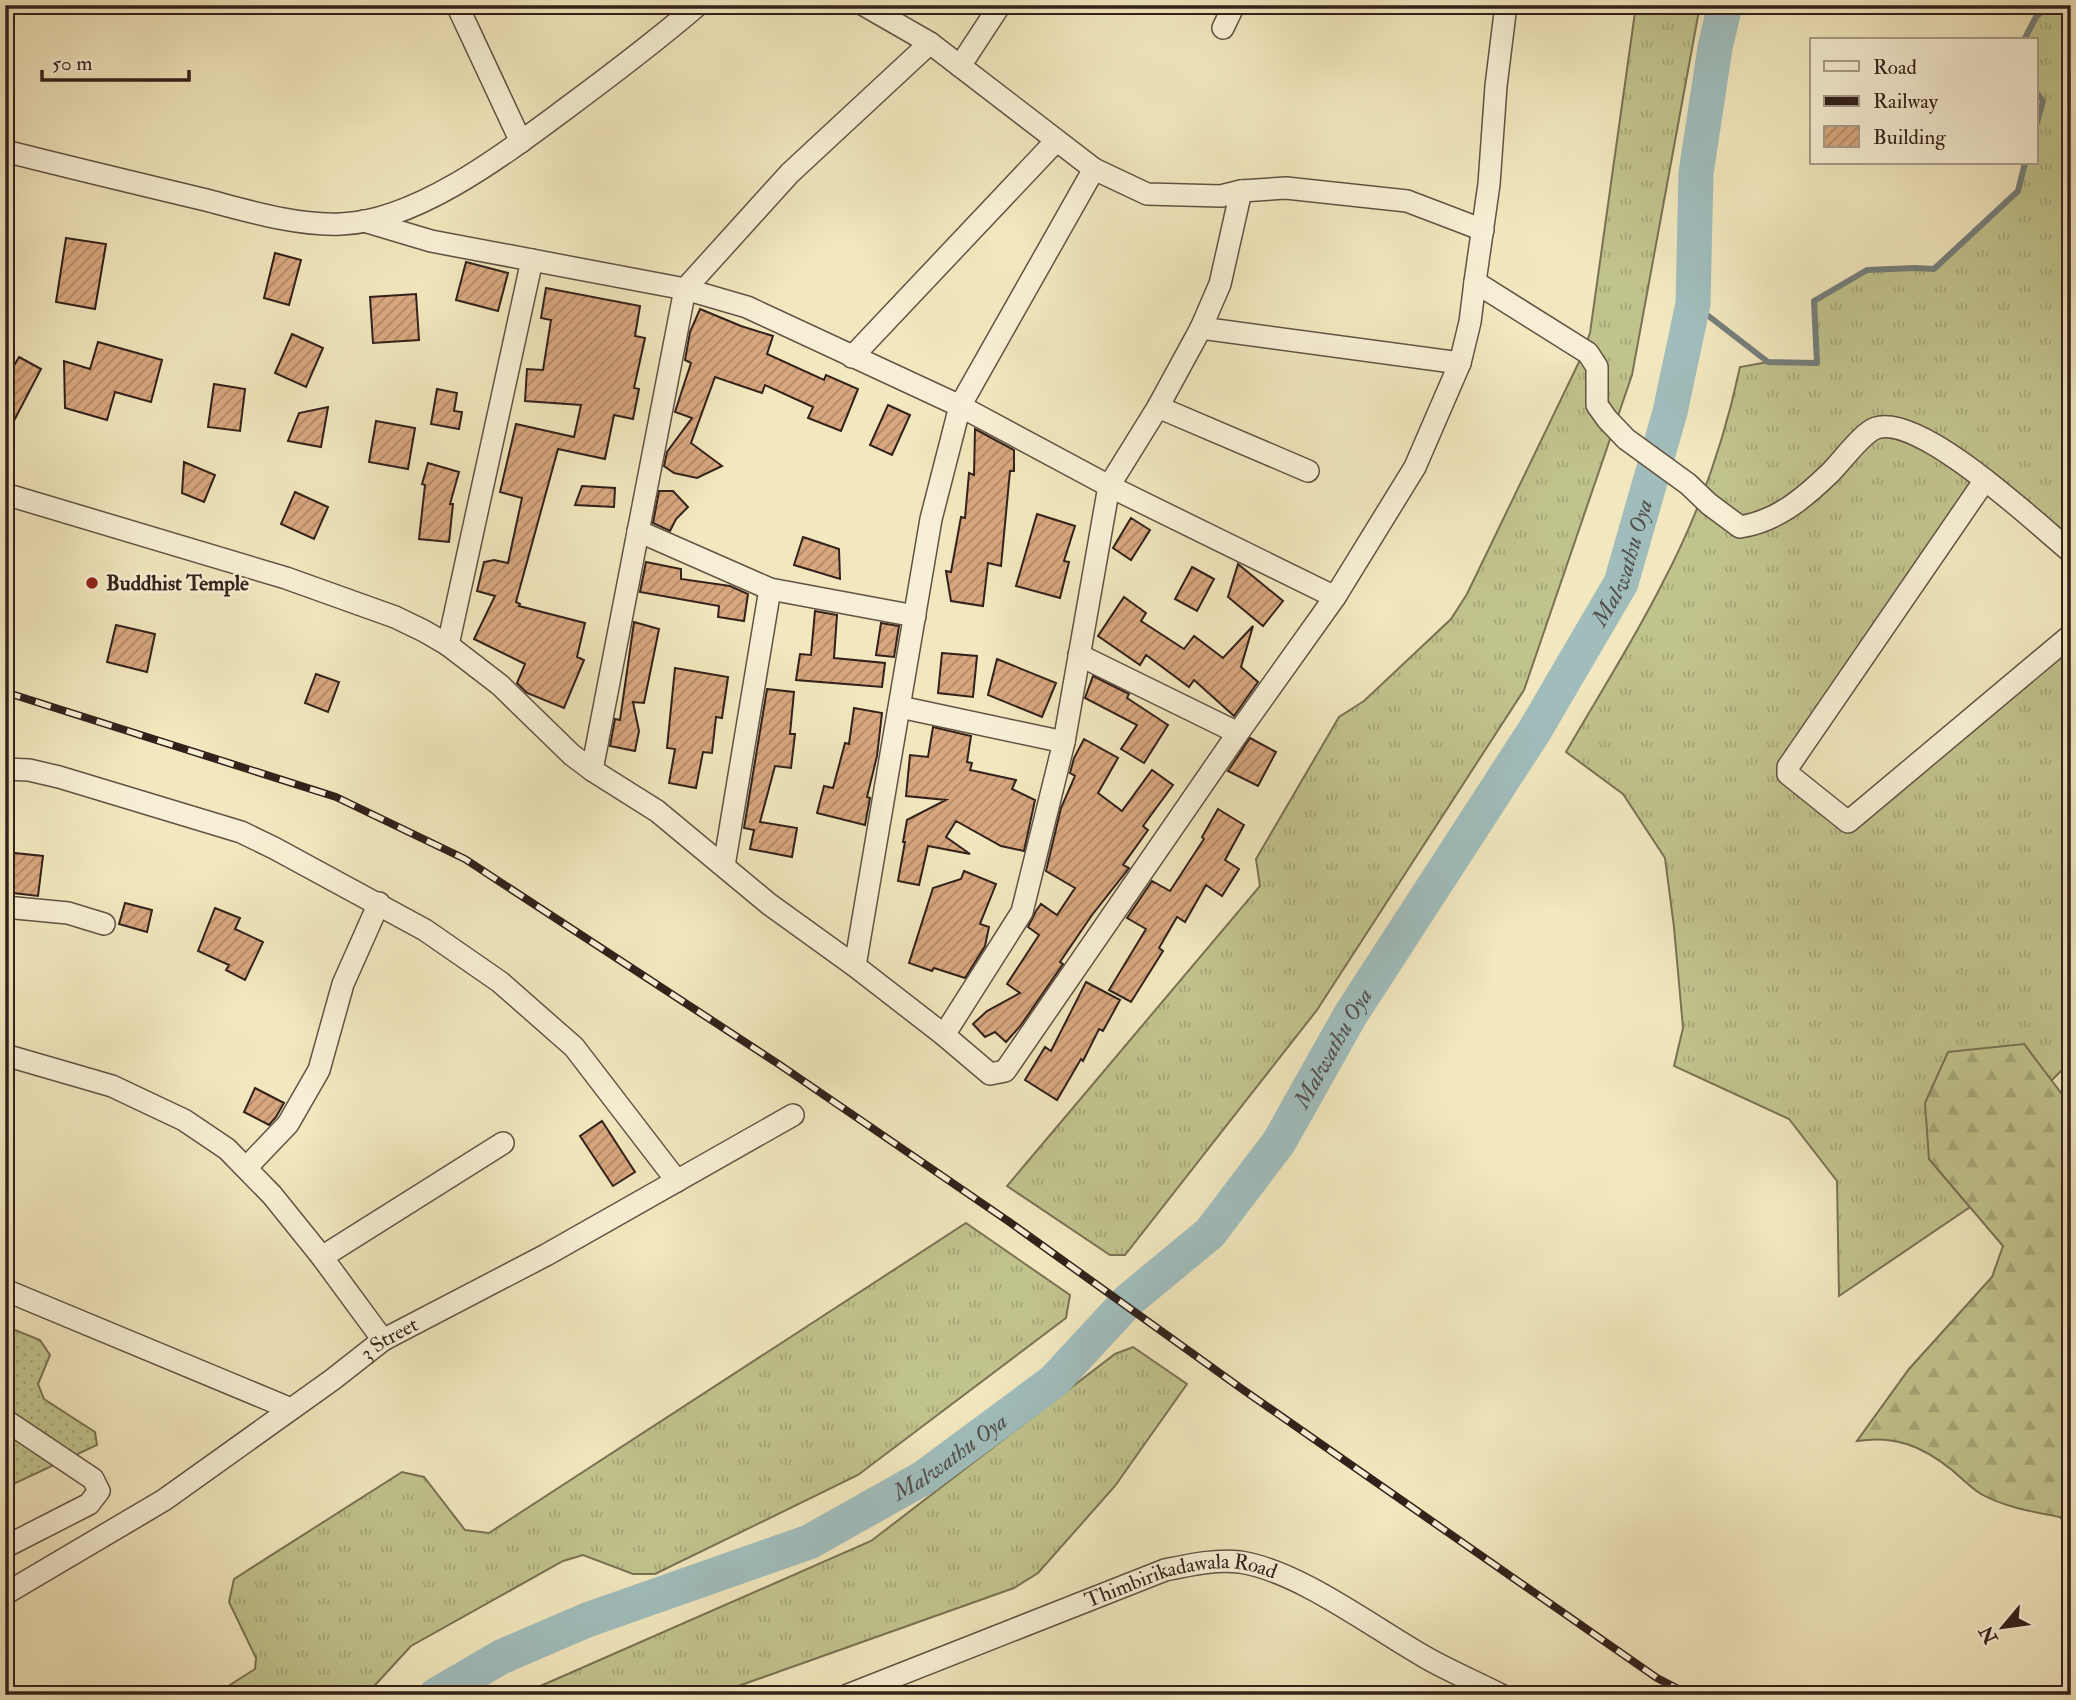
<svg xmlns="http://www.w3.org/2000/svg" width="2076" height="1700" font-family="'IM FELL Double Pica',serif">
	<defs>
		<pattern id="grass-tufts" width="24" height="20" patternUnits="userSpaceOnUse" patternTransform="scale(1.75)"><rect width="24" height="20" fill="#c1c38d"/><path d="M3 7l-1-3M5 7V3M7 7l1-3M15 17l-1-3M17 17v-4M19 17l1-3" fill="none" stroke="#a6a779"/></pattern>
		<pattern id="forest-firs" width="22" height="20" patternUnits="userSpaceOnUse" patternTransform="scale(1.75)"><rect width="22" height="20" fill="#c1c38d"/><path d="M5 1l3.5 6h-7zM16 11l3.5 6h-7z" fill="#a6a779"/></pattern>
		<pattern id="garden-dots" width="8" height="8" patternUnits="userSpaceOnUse" patternTransform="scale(1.75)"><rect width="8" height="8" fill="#c1c38d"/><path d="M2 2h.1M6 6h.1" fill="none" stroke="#a6a779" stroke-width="1.8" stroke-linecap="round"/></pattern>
		<pattern id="building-hatch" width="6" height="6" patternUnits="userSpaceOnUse" patternTransform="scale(1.75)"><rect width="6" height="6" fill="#d8a77f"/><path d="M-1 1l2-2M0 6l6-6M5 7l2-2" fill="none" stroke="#b08867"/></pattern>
	</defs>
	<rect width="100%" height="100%" fill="#f2e7be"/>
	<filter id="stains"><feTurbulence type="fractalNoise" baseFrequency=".00286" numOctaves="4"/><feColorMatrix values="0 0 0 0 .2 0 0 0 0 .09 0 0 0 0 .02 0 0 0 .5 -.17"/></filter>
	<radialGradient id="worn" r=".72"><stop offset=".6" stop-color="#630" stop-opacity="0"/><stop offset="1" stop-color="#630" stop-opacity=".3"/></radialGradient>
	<path fill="url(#grass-tufts)" stroke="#7a7254" stroke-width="2" d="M1636,5H1700L1632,375L1524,690L1317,1010L1125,1255H1110L1007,1186L1260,886L1256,859L1339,717L1364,701L1451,619L1467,594L1579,362L1590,333Z
		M2049,5H2071V552L1985,480L1788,767L1848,822L2071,635V1065L2063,1069L2051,1081L2024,1044L1929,1159L1970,1207L1839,1296L1837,1181L1789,1119L1674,1066L1683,1028L1674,927L1665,858L1623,794L1566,752C1598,696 1633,642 1662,584C1698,516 1724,443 1740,367L1768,362L1817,363L1814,301L1867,270L1915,268L1934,269L2018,191L2025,163H2036V126L2043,101L2036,92V40H2024L2036,17Z
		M966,1223L1070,1295L1066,1318L858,1475L655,1574H633L583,1555L563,1561L411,1646L366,1695H214L255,1669L256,1658L229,1602L234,1579L402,1472L424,1477L465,1530L489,1533Z
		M1133,1347L1187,1384L1115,1486L1038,1573L1014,1588L713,1695H520L871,1541L1115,1354Z"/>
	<path fill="url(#forest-firs)" stroke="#7a7254" stroke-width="2" d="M2024,1044L2071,1106V1531L2060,1517C2034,1512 2004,1507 1981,1494C1971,1488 1961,1478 1952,1470C1922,1446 1895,1435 1857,1441L1909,1369L1992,1277L2003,1246L1929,1159L1925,1103L1948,1052Z"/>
	<path fill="url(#garden-dots)" stroke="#7a7254" stroke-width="2" d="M5,1326L40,1340L50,1355L38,1384L44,1399L95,1432L97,1445L5,1488Z"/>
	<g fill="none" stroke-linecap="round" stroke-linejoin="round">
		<path stroke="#747f7c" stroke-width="6" d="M2024,40L2036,17L2049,5
			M2036,92L2043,101L2036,126
			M1693,304L1768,362L1817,363L1814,301L1867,270L1915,268L1934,269L2018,191L2025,163"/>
		<path stroke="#a0bdbc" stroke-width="35" id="s1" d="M436,1695L501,1657L587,1620L809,1542L923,1478L1054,1381L1129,1300L1210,1233L1279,1142L1351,1014L1535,730L1621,583L1670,412L1693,304L1696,173L1715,48L1725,5"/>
	</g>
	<path fill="url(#building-hatch)" stroke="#32211b" stroke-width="2" d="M66,238L106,244L95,309L56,302Z
		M275,253L301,260L289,305L264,298Z
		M466,262L508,273L498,311L456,300Z
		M546,288L640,306L635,336L645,338L634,388L639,389L633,419L614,415L605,459L558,449L516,602L520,604L519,606L585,623L577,657L584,660L564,708L527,693L517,683L525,664L474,639L495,596L477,591L484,562L494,560L508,563L522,498L500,492L516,424L574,437L581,405L525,401L527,369L543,370L551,320L541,318Z
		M416,294L419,340L373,343L370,297Z
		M700,309L741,326L773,336L767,354L824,380L826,375L858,389L841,431L808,418L813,407L765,385L762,393L715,377L691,443L722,466L697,478L674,473L664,466L667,452L692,418L675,412L691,363L685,360L690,332Z
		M292,334L323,348L306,387L275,373Z
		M98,342L162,360L151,402L115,392L107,420L65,408L64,361L90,369Z
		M19,357L41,369L5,438V366L12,369Z
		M214,384L245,389L240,431L208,427Z
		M437,389L457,393L454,411L462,412L459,429L431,424Z
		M888,405L910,415L892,455L870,445Z
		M328,407L321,447L288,441L299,413Z
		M376,421L415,428L408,469L369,462Z
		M975,429L1014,450V471H1010L1001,566L988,563L983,606L951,601L946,571L951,572L961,517L965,518L969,473L974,475Z
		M184,462L215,475L204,502L182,493Z
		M428,463L459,472L450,504H453L449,542L419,539L425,485L422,484Z
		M582,486L615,488L614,507L575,505Z
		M659,491H673L688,507L676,519L670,531L653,523Z
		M295,492L328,507L314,539L281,524Z
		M1037,514L1075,526L1064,561L1069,562L1060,598L1016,586Z
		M1131,518L1150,530L1131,560L1113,548Z
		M803,537L839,549L840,579L794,565Z
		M646,562L681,569V579L730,586L748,594L744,621L718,617L719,606L640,592Z
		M1238,564L1283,601L1263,626L1228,597Z
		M1192,567L1214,579L1197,611L1175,599Z
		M1124,597L1146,613L1141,621L1184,649L1194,636L1223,658L1253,626L1241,667L1258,682L1234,716L1194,680L1189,687L1146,655L1140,665L1098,636Z
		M815,611L837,615L834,658L885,663L882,687L796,680L800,654L811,655Z
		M634,622L659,629L644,703L633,702L639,731L635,751L610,746L615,719L620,720Z
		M881,623L899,626L894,657L876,655Z
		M116,625L155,634L147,672L107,662Z
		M942,653L977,656L973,697L938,693Z
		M997,659L1056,683L1042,717L988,695Z
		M675,668L728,677L722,718L716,717L712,753L703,752L696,788L669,783L675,749L667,748Z
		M316,674L339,682L328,712L305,703Z
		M1093,676L1129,694L1127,698L1168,725L1144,763L1121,749L1137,725L1085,698Z
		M767,689L794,692L790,734H795L791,768L775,766L760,822L797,828L792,857L750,849L754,830L744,828Z
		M854,708L882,713L877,756L867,797L870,798L865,825L817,813L824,786L833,788L845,743L849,744Z
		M933,727L971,736L967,762L972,763L970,770L1016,780L1012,789L1035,800L1024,851L1001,846L956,821L946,837L970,854L928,846L919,885L898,881L905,842H903L907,820L946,800L906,796L910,755L928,757Z
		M1250,738L1276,752L1258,786L1228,771Z
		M1084,739L1118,758L1098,793L1122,811L1152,770L1173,785L1143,826L1148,830L1123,865L1129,868L1092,915L1060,962L1063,964L1021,1025L1006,1042L995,1032L985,1037L973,1024L987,1011L1020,993L1007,984L1039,935L1028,927L1036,911L1041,904L1057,915L1075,888L1046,871L1061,808L1075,776L1070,773L1074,758Z
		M1218,809L1244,825L1225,860L1239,869L1222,896L1206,885L1185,922L1177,917L1159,948L1163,951L1131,1002L1109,990L1146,929L1127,918L1152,881L1170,891L1204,839L1202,837Z
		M5,852L43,856L38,896L5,892Z
		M964,871L996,884L980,924L989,927L985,946L965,978L934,968L932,971L909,963L933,888L961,879Z
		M125,903L152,910L147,932L119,924Z
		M215,908L240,918L235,929L263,942L245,980L226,970L229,965L198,951Z
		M1086,982L1120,1000L1103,1031L1099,1029L1083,1061L1081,1059L1057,1100L1025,1080L1045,1047L1051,1051Z
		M255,1088L284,1103L276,1117L269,1125L244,1112Z
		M602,1121L635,1172L613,1186L580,1136Z"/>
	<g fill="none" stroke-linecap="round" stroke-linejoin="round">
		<defs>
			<g id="minor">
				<path d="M457,5L521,142"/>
				<path d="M864,5L930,43L1094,169L1147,194L1221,196L1241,191L1286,188L1407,201L1483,230"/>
				<path d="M1506,5L1496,86L1489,184L1475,282L1588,353L1597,367V405L1607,419L1626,439L1688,484L1709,504L1740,527C1777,521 1803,499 1830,473C1842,461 1862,433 1876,428C1920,413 2036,523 2071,552"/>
				<path d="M1223,28L1234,5"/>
				<path d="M960,66L1000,5"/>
				<path d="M5,151C72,168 139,184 206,200C248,211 297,226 341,224C416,222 506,153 564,110C610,76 655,42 698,5"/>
				<path d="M1094,169L960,406L931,519L855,966L944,1035L990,1074L1005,1071L1238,733L1335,597"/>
				<path d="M364,221L431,241L685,289L747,307L960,406L1109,486L1335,597L1415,467L1460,363L1470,322L1475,282"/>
				<path d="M1201,328L1460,363"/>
				<path d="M852,357L1056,141"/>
				<path d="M1158,407L1308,471"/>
				<path d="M1985,480L1788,767V774L1848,822L2071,635"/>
				<path d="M5,494L286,578L395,617L424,631L448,645L500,685L572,755L592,770L657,811L769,904L855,966"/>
				<path d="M638,531L770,589L915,616"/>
				<path d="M448,645L532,260"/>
				<path d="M1079,655L1238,733"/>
				<path d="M900,707L1064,742"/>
				<path d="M5,769L29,770L59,777L241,832L274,848L425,930L500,982L574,1047L677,1181"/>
				<path d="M592,770L685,289L790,173L930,43"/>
				<path d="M724,866L770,589"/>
				<path d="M5,907L68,913L104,924"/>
				<path d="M944,1035L1022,912L1064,742L1109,486L1158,407L1201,328L1220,284L1241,191"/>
				<path d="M5,1055L112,1086L184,1120L227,1149L272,1195L322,1257L383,1340"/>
				<path d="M246,1168L288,1124L319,1070L343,984L379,903"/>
				<path d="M322,1257L503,1143"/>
				<path d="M5,1290L291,1409"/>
				<path d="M5,1420L93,1479L99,1491L89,1504L5,1547"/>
				<path id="s2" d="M5,1594L164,1500L332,1380L383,1340L546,1255L793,1115"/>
				<path id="s3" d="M848,1695L1165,1570C1189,1565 1216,1559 1240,1562C1299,1571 1372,1627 1425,1657C1449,1671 1476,1682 1501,1695"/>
			</g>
		</defs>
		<use href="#minor" stroke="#625244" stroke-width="24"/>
		<use href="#minor" stroke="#f7efd5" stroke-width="21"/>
		<defs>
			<path id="rail" d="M5,692L336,797L465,859L780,1065L1008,1221L1242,1389L1657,1678L1690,1695"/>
		</defs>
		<use href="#rail" stroke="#32211b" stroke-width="8"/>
		<use href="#rail" stroke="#f7efd5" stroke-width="5" stroke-dasharray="16" stroke-linecap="butt"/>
	</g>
	<circle fill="#8f2418" stroke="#f7efd5" stroke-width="2.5" cx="92" cy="583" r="7"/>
	<g text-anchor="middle" stroke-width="5" stroke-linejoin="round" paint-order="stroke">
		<g font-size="21" font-weight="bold" fill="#32211b" stroke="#f7efd5" text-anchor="start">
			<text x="106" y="590">Buddhist Temple</text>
		</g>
		<g font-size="21" fill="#32211b" stroke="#f7efd5">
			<text dy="7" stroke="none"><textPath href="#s2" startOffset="462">3 Street</textPath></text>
			<text dy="7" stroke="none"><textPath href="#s3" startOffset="355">Thimbirikadawala Road</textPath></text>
		</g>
		<g font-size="23" font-style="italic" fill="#53504b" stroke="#f7efd5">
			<text dy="8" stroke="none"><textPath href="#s1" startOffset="1703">Malwathu Oya</textPath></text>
			<text dy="8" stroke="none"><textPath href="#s1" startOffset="1136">Malwathu Oya</textPath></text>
			<text dy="8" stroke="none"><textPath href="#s1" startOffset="569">Malwathu Oya</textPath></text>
		</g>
	</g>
	<rect width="2076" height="1700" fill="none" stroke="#f2e7be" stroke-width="28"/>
	<rect x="7" y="7" width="2062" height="1686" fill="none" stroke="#32211b" stroke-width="3.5"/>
	<rect x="14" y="14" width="2048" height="1672" fill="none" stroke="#32211b" stroke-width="2"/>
	<rect x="1810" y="38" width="228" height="126" fill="#f7efd5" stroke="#a89d8b" stroke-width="2"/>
	<rect x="1824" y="61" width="35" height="10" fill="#f7efd5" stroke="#a89d8b" stroke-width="2"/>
	<text x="1873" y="74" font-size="21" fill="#32211b">Road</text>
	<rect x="1824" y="96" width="35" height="10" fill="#32211b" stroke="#a89d8b" stroke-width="2"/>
	<text x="1873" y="108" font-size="21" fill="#32211b">Railway</text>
	<rect x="1824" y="126" width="35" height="21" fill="url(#building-hatch)" stroke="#a89d8b" stroke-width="2"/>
	<text x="1873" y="144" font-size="21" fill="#32211b">Building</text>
	<g transform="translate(2003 1627) rotate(241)" stroke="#f7efd5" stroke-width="5" paint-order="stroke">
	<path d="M0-5L12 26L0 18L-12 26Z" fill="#32211b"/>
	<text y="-10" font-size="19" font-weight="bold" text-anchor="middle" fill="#32211b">N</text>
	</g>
	<path d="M42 70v10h147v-10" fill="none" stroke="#32211b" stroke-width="3.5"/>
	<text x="52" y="70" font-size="21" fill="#32211b" stroke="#f7efd5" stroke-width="5" paint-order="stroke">50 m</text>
	<rect width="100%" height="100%" filter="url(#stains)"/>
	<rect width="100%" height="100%" fill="url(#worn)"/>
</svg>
